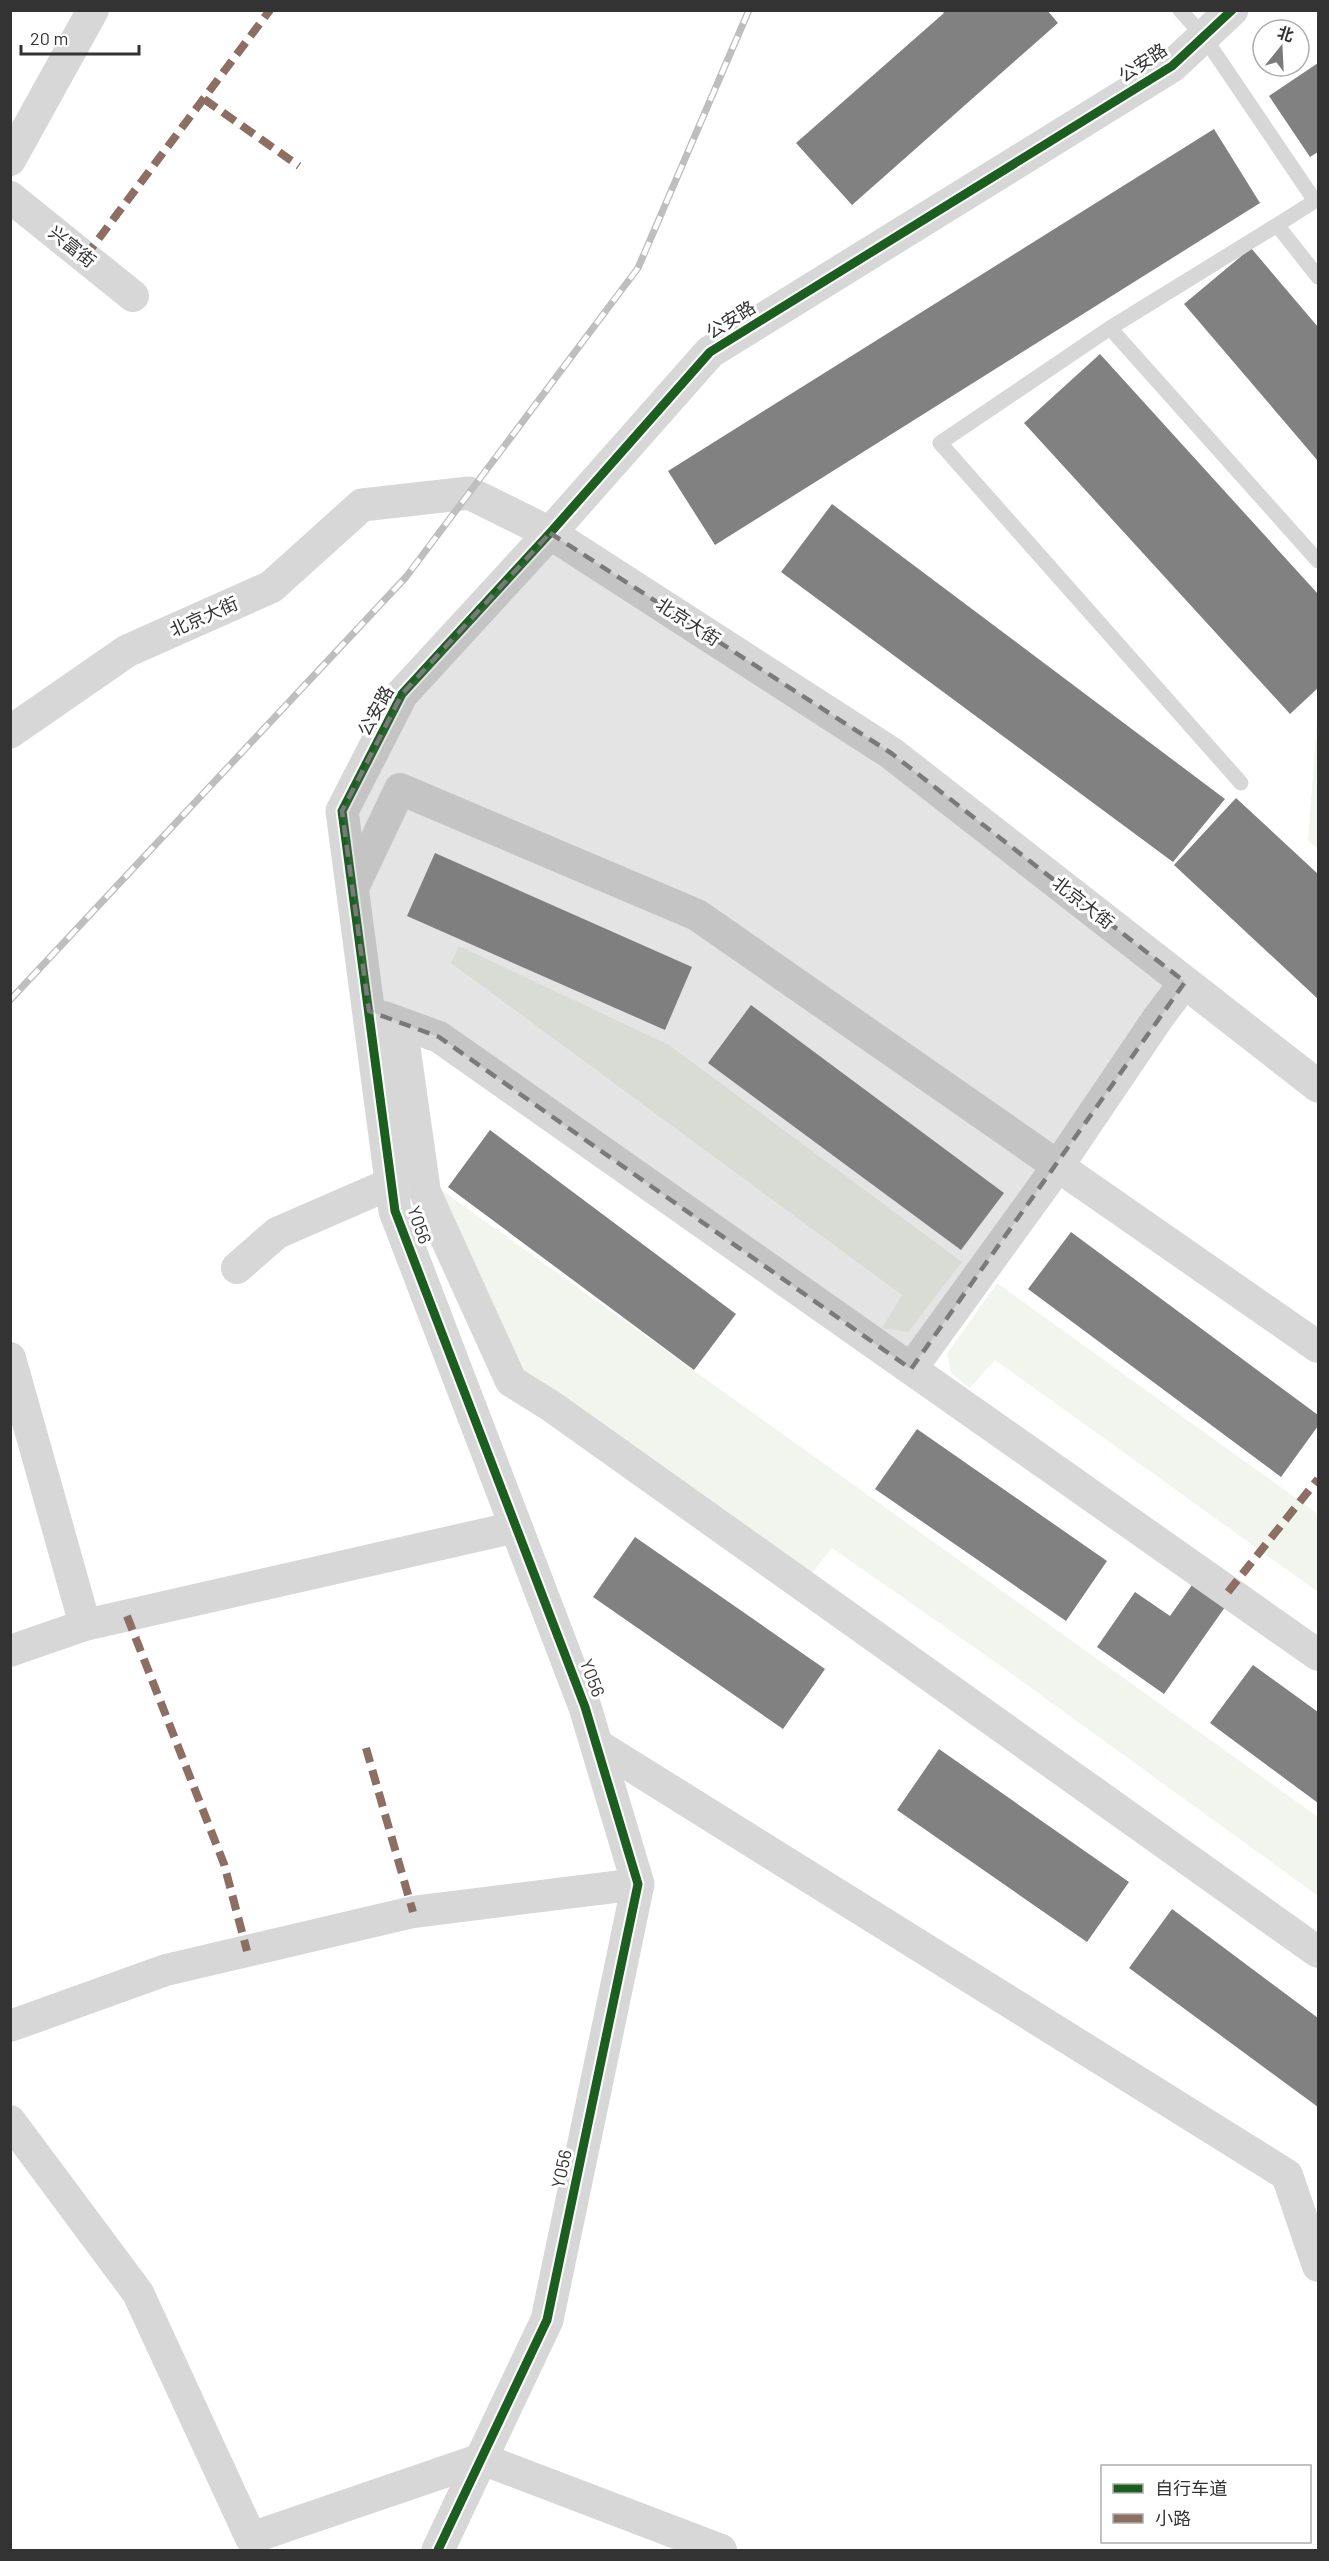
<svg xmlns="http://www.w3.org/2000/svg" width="1329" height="2561" font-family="Barlow,'Noto Sans SC',sans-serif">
	<rect width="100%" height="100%" fill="#fff"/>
	<path fill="#f1f5ed" d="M1318,707V849L1308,841Z
		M459,946L669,1045L962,1262L908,1332L882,1328L902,1295L451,963Z
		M440,1189L1318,1817V1896L1001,1666L832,1548L809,1577L520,1372Z
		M997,1283L1318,1514V1592L995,1360L970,1388L951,1373L947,1354Z"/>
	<path fill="#818181" d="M941,10H1047L1058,23L852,205L796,143L944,13Z
		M1318,63V152L1310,157L1269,96Z
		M1214,129L1260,203L715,545L668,471Z
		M1251,248L1318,327V461L1184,304Z
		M1100,354L1318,594V688L1290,714L1024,423Z
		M832,504L1225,799L1173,862L781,572Z
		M1236,798L1318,874V999L1174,865Z
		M435,853L692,967L665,1030L407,916Z
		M751,1005L1004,1193L961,1250L708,1063Z
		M490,1130L736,1314L694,1370L448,1187Z
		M1071,1232L1318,1415V1426L1281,1477L1028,1289Z
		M917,1429L1107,1561L1066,1621L875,1489Z
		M635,1537L825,1669L783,1729L593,1597Z
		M1197,1578L1230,1600L1164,1694L1097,1647L1135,1592L1170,1616Z
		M1253,1665L1318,1712V1803L1210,1723Z
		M939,1749L1129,1882L1087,1942L897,1810Z
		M1172,1909L1318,2018V2107L1129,1968Z"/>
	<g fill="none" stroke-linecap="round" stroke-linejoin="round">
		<path stroke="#d7d7d7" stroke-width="15" d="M1180,10L1204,37L1315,201
			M1318,199L1277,225L1318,277
			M1110,328L1318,561
			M1241,783L940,443L1110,328L1277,225"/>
		<path stroke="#d7d7d7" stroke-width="32" d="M10,160L93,10
			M10,197L133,296
			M353,888L400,789L697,915L1318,1347
			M384,1017L439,1037L1318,1655
			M401,1023L425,1192L511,1381L551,1406L1318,1952
			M237,1268L277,1233L392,1183
			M10,1358L85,1625
			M911,1369L1058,1166L1158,1018L1185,982
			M10,1651L85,1625L516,1527
			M596,1744L1287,2175L1318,2266
			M10,2026L166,1970L413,1912L638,1884
			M10,2121L138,2293L251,2538L482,2459L721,2550"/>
		<path stroke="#d7d7d7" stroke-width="33" d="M10,732L127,651L271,587L362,505L469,493L550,533L891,753L1318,1086
			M438,2550L547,2320L638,1884L585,1707L395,1211L342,811L402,694L550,533L710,352L1172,66L1232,10"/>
		<defs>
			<path id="rail" d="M10,1000L406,577L638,268L749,10"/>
		</defs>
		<use href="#rail" stroke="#bebebe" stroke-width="7"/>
		<use href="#rail" stroke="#fff" stroke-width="4.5" stroke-dasharray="14" stroke-linecap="butt"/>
		<path stroke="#8d6e63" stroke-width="8" stroke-dasharray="15 8" stroke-linecap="butt" d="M204,99L299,166
			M85,257L270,10
			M1228,1592L1318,1479
			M127,1616L224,1864L247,1951
			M366,1748L413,1912"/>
		<defs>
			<path id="cycleway" d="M438,2550L547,2320L638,1884L585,1707L395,1211L342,811L402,694L550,533L710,352L1172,66L1232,10"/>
		</defs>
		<use href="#cycleway" stroke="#fff" stroke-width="13"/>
		<use href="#cycleway" stroke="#1b5e20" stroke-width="9"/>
	</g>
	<path fill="#7a7a7a" fill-opacity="0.2" stroke="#7a7a7a" stroke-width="4.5" stroke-dasharray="12 8" stroke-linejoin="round" d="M550,533L891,753L1185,982L911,1369L439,1037L369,1011L342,811L402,694Z"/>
	<g text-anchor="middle" stroke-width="6" stroke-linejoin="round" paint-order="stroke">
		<g font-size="18" fill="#333" stroke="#fff">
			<text transform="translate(1143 63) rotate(-34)" y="6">公安路</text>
			<text transform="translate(72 247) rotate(39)" y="6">兴富街</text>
			<text transform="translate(731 320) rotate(-32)" y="6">公安路</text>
			<text transform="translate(204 617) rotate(-24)" y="6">北京大街</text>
			<text transform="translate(688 622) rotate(33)" y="6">北京大街</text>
			<text transform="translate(376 711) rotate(-61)" y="6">公安路</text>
			<text transform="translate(1083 903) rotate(38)" y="6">北京大街</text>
			<text transform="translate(419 1225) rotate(71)" y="6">Y056</text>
			<text transform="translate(592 1678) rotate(69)" y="6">Y056</text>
			<text transform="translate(562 2169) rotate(-78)" y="6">Y056</text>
		</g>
	</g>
	<rect width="1329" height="2561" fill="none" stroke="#333333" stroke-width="24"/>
	<rect x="1101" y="2465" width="210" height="78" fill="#ffffff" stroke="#adadad" stroke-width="1.5"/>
	<rect x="1113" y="2484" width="30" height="9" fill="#1b5e20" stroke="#adadad" stroke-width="1.5"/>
	<text x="1155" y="2495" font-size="18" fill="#333333">自行车道</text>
	<rect x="1113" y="2514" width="30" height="9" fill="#8d6e63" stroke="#adadad" stroke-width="1.5"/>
	<text x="1155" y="2525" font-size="18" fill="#333333">小路</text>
	<g transform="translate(1281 48) rotate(18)"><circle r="28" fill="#ffffff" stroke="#adadad" stroke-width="1.5"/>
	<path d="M0-4.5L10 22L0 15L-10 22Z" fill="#7a7a7a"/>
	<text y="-9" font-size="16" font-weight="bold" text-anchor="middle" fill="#333333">北</text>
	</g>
	<path d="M21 45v9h118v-9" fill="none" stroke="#333333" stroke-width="3"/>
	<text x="30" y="45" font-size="18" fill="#333333" stroke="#ffffff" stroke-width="4.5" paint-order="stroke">20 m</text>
</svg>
